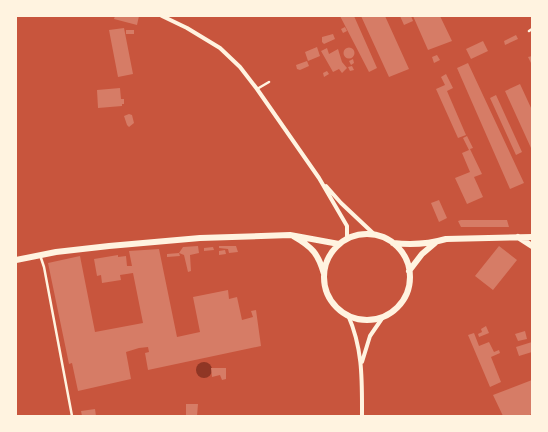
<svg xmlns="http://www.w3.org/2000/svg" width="548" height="432" font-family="Roboto,sans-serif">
	<rect width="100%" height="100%" fill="#c8553d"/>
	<path fill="#8f3625" d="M196 370a8 8 0 1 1 16 0a8 8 0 1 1-16 0Z"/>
	<path fill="#d67c66" d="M115,16H139L137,25L114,19Z
		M340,16H354L377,68L369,72Z
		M361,16H385L409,69L389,77Z
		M400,16H411L413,21L404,25Z
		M413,16H440L452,41L428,50Z
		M345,27L347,31L343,33L341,29Z
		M124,28L133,74L118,77L109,30Z
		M126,30H134V34H126Z
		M333,34L335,39L324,44L322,42V37Z
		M516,35L518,39L505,45L504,41Z
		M483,41L488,51L471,59L466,49Z
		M317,47L320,56L308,61L305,52Z
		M343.5 53a5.5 5.5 0 1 1 11 0a5.5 5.5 0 1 1-11 0Z
		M327,48L329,54L338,49L342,62L347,68L342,73L339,69L333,72L321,51Z
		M437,55L440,60L434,63L432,57Z
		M532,56V65L528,57Z
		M353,59L354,63L351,65L349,61Z
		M307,61L309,66L300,70L297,69L296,65Z
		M468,63L524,183L510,189L457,68Z
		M352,66L354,70L350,71L348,67Z
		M327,71L329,74L324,77L323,73Z
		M446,74L453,88L447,91L466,135L458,138L436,89L445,85L441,77Z
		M520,84L532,110L531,148L505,91Z
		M120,88L121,99H124V104H122V106L98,108L97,90Z
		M496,95L522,152L516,155L490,98Z
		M129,114L132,115L134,123L129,127L127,125L124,116Z
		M467,136L473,148L470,149L482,174L474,177L483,197L467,204L455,178L470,172L462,153L469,150L463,138Z
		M439,200L447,218L439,222L431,203Z
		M461,220H507L509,227H461L458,221Z
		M198,246L199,253L190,255L191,271L188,272L184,255L179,253L183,247Z
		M219,246H236L238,252L229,253L228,249L219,248Z
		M499,246L517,260L493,290L475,276Z
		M213,247L214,250L204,251V248Z
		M159,249L177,337L200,332L193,297L228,290L229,299L237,297L242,320L253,317L251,311L256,310L261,346L148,370L145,353L149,352L148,347L139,348L126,352L131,379L78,391L72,363L69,364L48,263L80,256L95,332L143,323L133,273L120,275L121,280L102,283L101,275L97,276L94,259L118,255V257L126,256L127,266H132L129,251Z
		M225,250L226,254L219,255V251Z
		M179,253L180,256L167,257V254Z
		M486,326L489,333L479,337L478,334L482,332L481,329Z
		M525,331L527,339L518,341L515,334Z
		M474,333L479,346L489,342L494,352L499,350L500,353L491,357L501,382L490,387L468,335Z
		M532,342V352L519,356L516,347Z
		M211,368H226V379L222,380L220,375L212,377Z
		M532,380V413L529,416H503L493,395Z
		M186,404H198L197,416L186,415Z
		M95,409L96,416H82L81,411Z"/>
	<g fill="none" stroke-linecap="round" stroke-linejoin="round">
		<path stroke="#fff3e0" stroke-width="2.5" d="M529,31L532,29
			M257,89L269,82
			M40,255L44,267L72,416"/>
		<path stroke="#fff3e0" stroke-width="4" d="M162,16L187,28L220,48L240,67L257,89L319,178L347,226V239
			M326,186L341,203L375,235
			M348,315C363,349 362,380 362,416
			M362,362L370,336L383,317"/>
		<path stroke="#fff3e0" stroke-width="6" d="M324 277a43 43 0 1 1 86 0a43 43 0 1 1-86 0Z
			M293,236C312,247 318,253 324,274
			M518,237L532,246
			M393,243C411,245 429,244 446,239L532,237
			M16,260L56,252L109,246L200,238L290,235L339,244
			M409,271L422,254L435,243"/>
	</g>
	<rect width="548" height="432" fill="none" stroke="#fff3e0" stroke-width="34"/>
</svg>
